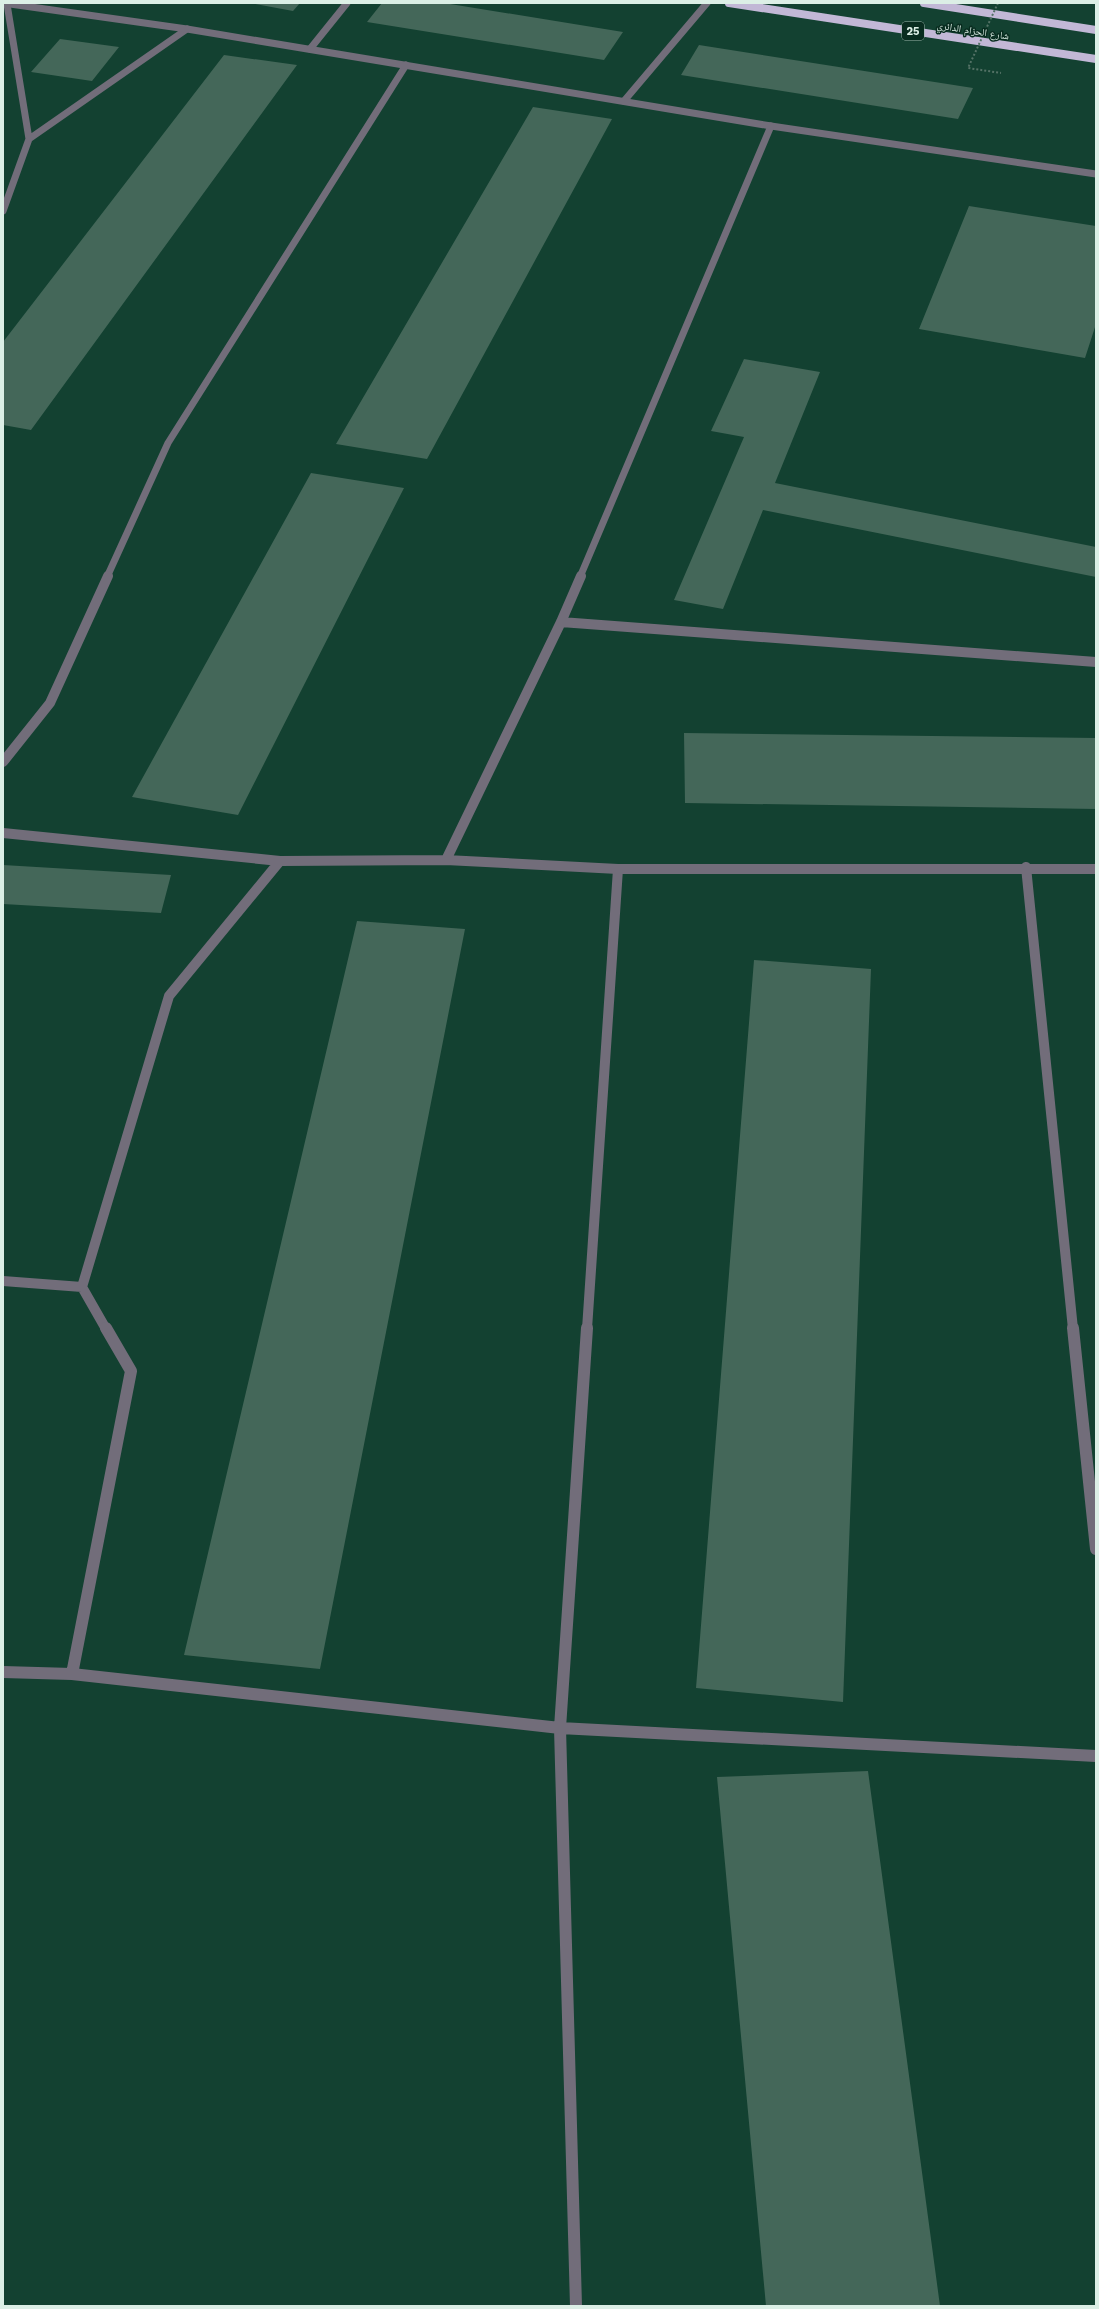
<svg xmlns="http://www.w3.org/2000/svg" width="1099" height="2309" font-family="'Work Sans','Noto Naskh Arabic',sans-serif">
	<rect width="100%" height="100%" fill="#133629"/>
	<path fill="#134131" d="M3,3H1096V2306H3Z"/>
	<path fill="#446759" d="M250,3H300L293,11Z
		M382,3H444L623,32L604,60L367,22Z
		M60,39L119,47L92,81L31,72Z
		M699,45L973,88L958,119L681,75Z
		M224,55L297,65L31,430L3,425V342Z
		M533,107L612,119L427,459L336,444Z
		M969,206L1096,226V324L1085,358L919,329Z
		M744,359L820,372L775,483L1096,547V577L763,510L723,609L674,600L744,437L711,431Z
		M311,473L404,488L238,815L132,797Z
		M684,733L1096,738V809L685,803Z
		M3,865L171,875L161,913L3,904Z
		M357,921L465,929L320,1669L184,1655Z
		M754,960L871,969L843,1702L696,1688Z
		M868,1771L940,2306H766L717,1777Z"/>
	<g fill="none" stroke-linecap="round" stroke-linejoin="round">
		<path stroke="#726d7a" stroke-width="7" d="M310,49L347,3
			M624,101L707,3
			M29,139L187,29
			M3,211L29,139L7,4
			M107,577L168,443L406,65
			M580,577L771,126"/>
		<path stroke="#726d7a" stroke-width="10" d="M561,622L1096,662
			M3,762L50,703L108,576
			M3,833L280,861L446,860L618,869H1096
			M446,860L561,622L581,576
			M1026,867L1073,1329
			M3,1281L82,1287
			M106,1329L82,1287L169,996L280,861
			M587,1329L618,869"/>
		<path stroke="#726d7a" stroke-width="12" d="M1073,1328L1096,1549
			M3,1672L72,1674L560,1728L1096,1756
			M72,1674L131,1371L106,1328
			M576,2306L560,1728L587,1328"/>
		<path stroke="#726d7a" stroke-width="7" d="M3,3L187,29L771,126L1096,174"/>
		<path stroke="#c2b8d6" stroke-width="8" d="M729,3L1096,59
			M924,3L1096,30"/>
		<path stroke="#547266" stroke-width="2" stroke-dasharray="2 2" stroke-linecap="butt" d="M998,3L968,68L1001,73"/>
	</g>
	<g text-anchor="middle" stroke-width="3" stroke-linejoin="round" paint-order="stroke">
		<g font-size="10" fill="#dcefe6" stroke="#082c1f">
			<text transform="translate(973 30) rotate(9)" y="4">شارع الحزام الدائري</text>
		</g>
		<rect fill="#082c1f" stroke="#9cb4aa" stroke-width="1" x="902" y="22" width="22" height="18" rx="3"/>
		<g font-size="11" font-weight="bold" fill="#dcefe6">
			<text x="913" y="35">25</text>
		</g>
	</g>
	<rect width="1099" height="2309" fill="none" stroke="#dcefe6" stroke-width="8"/>
</svg>
